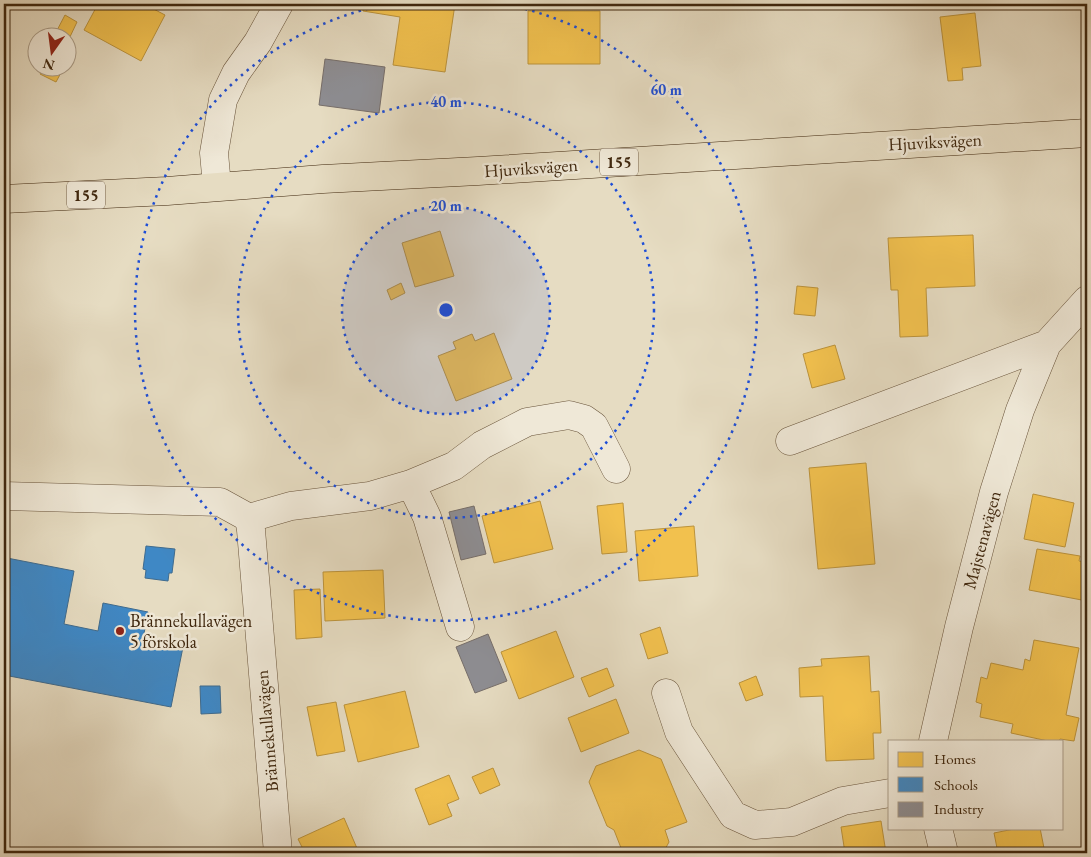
<svg xmlns="http://www.w3.org/2000/svg" width="1091" height="857" font-family="'EB Garamond',serif">
	<rect width="100%" height="100%" fill="#e6dcc2"/>
	<filter id="stains"><feTurbulence type="fractalNoise" baseFrequency=".004" numOctaves="4"/><feColorMatrix values="0 0 0 0 .2 0 0 0 0 .09 0 0 0 0 .02 0 0 0 .5 -.17"/></filter>
	<radialGradient id="worn" r=".72"><stop offset=".6" stop-color="#630" stop-opacity="0"/><stop offset="1" stop-color="#630" stop-opacity=".3"/></radialGradient>
	<path fill="#f2c14e" stroke="#bc933b" d="M98,4H144L165,15L141,61L84,30Z
		M364,4H455L445,72L393,65L400,17L363,11Z
		M528,11H600V64H528Z
		M975,13L981,66L962,68L963,80L948,81L940,17Z
		M65,15L77,22L68,41V38H53Z
		M44,68H60L63,69L56,82L40,74Z
		M440,231L454,276L415,287L402,243Z
		M973,235L975,286L926,288L928,336L900,337L898,290H891L888,238Z
		M401,283L405,293L391,300L387,290Z
		M797,286L818,288L815,316L794,314Z
		M494,333L512,379L456,401L438,356L456,349L453,342L472,334L475,341Z
		M835,345L845,379L812,388L803,354Z
		M866,463L875,564L818,569L809,468Z
		M1033,494L1074,503L1065,547L1024,539Z
		M540,501L553,549L494,563L482,516Z
		M623,503L627,552L602,554L597,506Z
		M694,526L698,576L639,581L635,531Z
		M1037,549L1080,556L1079,561L1087,562V601L1029,590Z
		M383,570L385,618L325,621L323,572Z
		M320,589L322,637L296,639L294,590Z
		M660,627L668,653L648,659L640,634Z
		M556,631L574,677L519,699L501,652Z
		M1034,640L1079,648L1066,715L1079,718L1074,741L1060,739L1059,741H1048L1011,733L1013,724L980,717L982,704L976,702L981,677L987,679L991,663L1023,670L1025,659L1030,661Z
		M869,656L871,692L879,691L881,733H873L874,759L826,761L823,696L800,697L799,668L822,666L821,659Z
		M607,668L614,686L589,697L581,678Z
		M756,676L763,695L746,701L739,683Z
		M405,691L419,747L358,762L344,705Z
		M616,699L629,733L581,752L568,718Z
		M336,702L345,751L317,756L307,707Z
		M639,750L661,759L687,822L665,830L669,842L663,853H623L614,830L607,826L589,782L596,766Z
		M493,768L500,785L480,794L472,777Z
		M449,775L459,799L447,804L452,816L429,825L415,789Z
		M344,818L359,853H305L298,839Z
		M881,821L886,853H845L841,827Z
		M1019,828H1040L1045,853H998L994,833Z"/>
	<path fill="#3f88c5" stroke="#3f6b8e" d="M146,546L175,549L172,573H169L168,581L145,578L146,570L143,569Z
		M7,558L74,571L64,624L98,631L103,603L148,612L143,639L183,647L171,707L4,675V573Z
		M200,686H220L221,713L201,714Z"/>
	<path fill="#8d8d92" stroke="#766e6a" d="M325,59L385,67L379,113L319,105Z
		M474,506L486,554L461,560L449,512Z
		M488,634L507,681L475,693L456,647Z"/>
	<g fill="none" stroke-linecap="round" stroke-linejoin="round">
		<defs>
			<path id="minor" d="M217,186L214,153L223,100L236,73L258,42L279,4
				M790,441L1047,344L1087,300
				M411,484L427,517L460,627
				M4,496L220,502L249,518L251,530L278,853
				M249,518L291,506L370,496L411,484L454,466L482,445L527,422L569,415L584,419L594,426L616,469
				M666,693L679,732L733,815L755,825L792,822L843,801L890,793
				M933,741L959,627L994,492L1020,410L1047,344
				M938,828L944,853"/>
			<path id="primary" d="M4,199L167,191L323,179L478,171L1087,133"/>
		</defs>
		<use href="#minor" stroke="#69543b" stroke-width="29"/>
		<use href="#primary" stroke="#3f270e" stroke-width="29"/>
		<use href="#minor" stroke="#efe8d7" stroke-width="28"/>
		<use href="#primary" stroke="#e6dcc2" stroke-width="28"/>
	</g>
	<circle cx="446" cy="310" r="104" fill="#1d4ed8" fill-opacity=".12"/>
	<g fill="none" stroke="#1d4ed8" stroke-width="2.5" stroke-dasharray="2.5 5">
		<circle cx="446" cy="310" r="104"/>
		<circle cx="446" cy="310" r="208"/>
		<path d="M503 4A311 311 0 1 1 389 4"/>
	</g>
	<circle fill="#8f2418" stroke="#efe8d7" stroke-width="2" cx="120" cy="631" r="5"/>
	<g text-anchor="middle" stroke-width="5" stroke-linejoin="round" paint-order="stroke">
		<g fill="#efe8d7" stroke="#74614a" stroke-width="1">
			<rect x="600" y="148.5" width="38" height="27" rx="4"/>
			<rect x="67" y="181.5" width="38" height="27" rx="4"/>
		</g>
		<g font-size="16" font-weight="bold" fill="#3f270e">
			<text x="619" y="168">155</text>
			<text x="86" y="201">155</text>
		</g>
		<g font-size="18" fill="#3f270e" stroke="#efe8d7">
			<text transform="translate(935 142) rotate(-3)" y="6">Hjuviksvägen</text>
			<text transform="translate(531 168) rotate(-4)" y="6">Hjuviksvägen</text>
			<text transform="translate(982 540) rotate(-75)" y="6">Majstenavägen</text>
			<text transform="translate(267 731) rotate(-95)" y="6">Brännekullavägen</text>
		</g>
		<g font-size="18" fill="#3f270e" stroke="#efe8d7" text-anchor="start">
			<text x="130" y="627">Brännekullavägen<tspan x="130" dy="21">5 förskola</tspan></text>
		</g>
	</g>
	<circle cx="446" cy="310" r="8" fill="#1d4ed8" stroke="#efe8d7" stroke-width="2.5"/>
	<g font-size="15" text-anchor="middle" font-weight="bold" fill="#1d4ed8" stroke="#efe8d7" stroke-width="5" stroke-linejoin="round" paint-order="stroke">
		<text x="666" y="95">60 m</text>
		<text x="446" y="107">40 m</text>
		<text x="446" y="211">20 m</text>
	</g>
	<rect width="1091" height="857" fill="none" stroke="#e6dcc2" stroke-width="20"/>
	<rect x="5" y="5" width="1081" height="847" fill="none" stroke="#3f270e" stroke-width="2.5"/>
	<rect x="10" y="10" width="1071" height="837" fill="none" stroke="#3f270e"/>
	<rect x="888" y="740" width="175" height="90" fill="#efe8d7" stroke="#a99b87"/>
	<rect x="898" y="752" width="25" height="15" fill="#f2c14e" stroke="#a99b87"/>
	<text x="934" y="764" font-size="15" fill="#3f270e">Homes</text>
	<rect x="898" y="777" width="25" height="15" fill="#3f88c5" stroke="#a99b87"/>
	<text x="934" y="790" font-size="15" fill="#3f270e">Schools</text>
	<rect x="898" y="802" width="25" height="15" fill="#8d8d92" stroke="#a99b87"/>
	<text x="934" y="814" font-size="15" fill="#3f270e">Industry</text>
	<g transform="translate(52 52) rotate(194)"><circle r="24" fill="#efe8d7" stroke="#a99b87"/>
	<path d="M0-4L9 19L0 12L-9 19Z" fill="#8f2418"/>
	<text y="-8" font-size="14" font-weight="bold" text-anchor="middle" fill="#3f270e">N</text>
	</g>
	<rect width="100%" height="100%" filter="url(#stains)"/>
	<rect width="100%" height="100%" fill="url(#worn)"/>
</svg>
